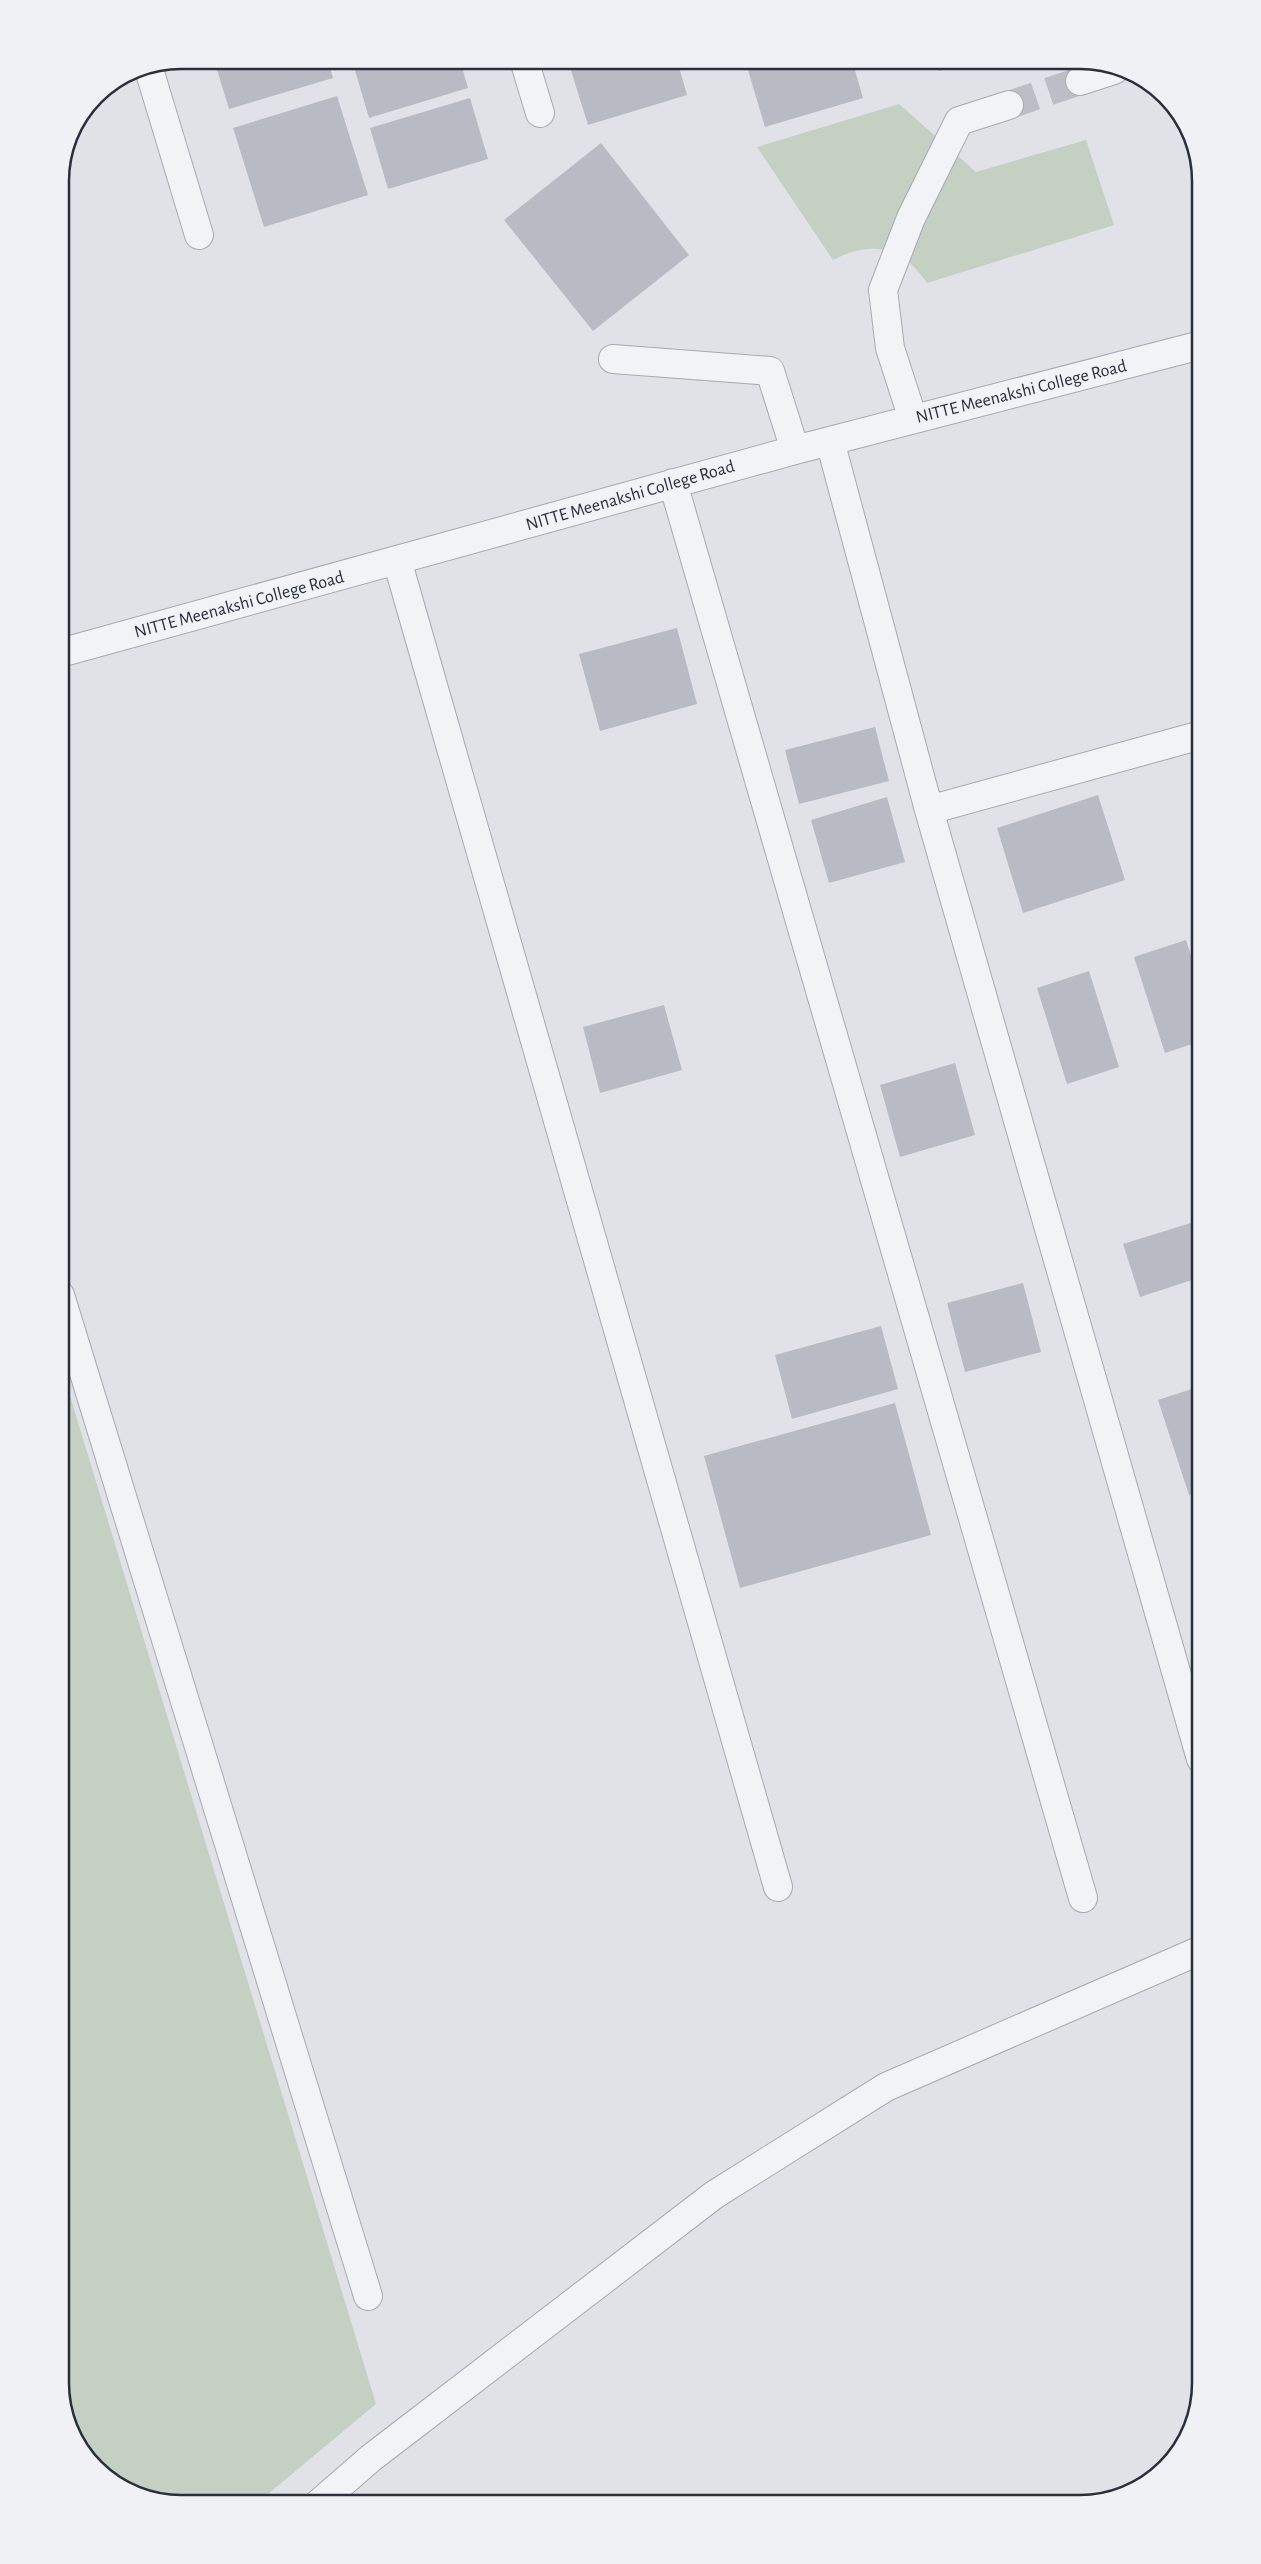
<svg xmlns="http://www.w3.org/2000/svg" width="1261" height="2564" font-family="'Alegreya Sans',sans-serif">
	<rect width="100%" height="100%" fill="#e0e2e7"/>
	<path fill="#c4d0c2" d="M899,104L976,172L1086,140L1114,225L927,283C902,246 872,240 833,260L757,147Z
		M60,1363L376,2404L256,2504H173L108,2479L69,2429L60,2383Z"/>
	<path fill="#b8bbc4" d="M214,60H328L333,78L229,109Z
		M352,60H460L468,88L369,118Z
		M583,60H677L687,95L588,125L569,64Z
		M745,60H852L863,98L765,127Z
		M936,60H971V61L939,71Z
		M337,96L368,195L264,227L233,128Z
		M470,98L488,159L388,189L370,128Z
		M601,143L689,255L593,331L504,220Z
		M677,628L697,704L600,731L579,654Z
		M875,727L889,781L799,804L785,750Z
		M1098,795L1125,880L1023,913L997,828Z
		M887,797L905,862L829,883L811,820Z
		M1186,940L1201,987V1041L1165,1053L1134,957Z
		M1089,971L1119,1067L1067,1084L1037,988Z
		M664,1005L682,1070L600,1093L583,1027Z
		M955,1063L975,1135L900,1157L880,1085Z
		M1197,1221L1201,1233V1277L1140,1297L1123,1244Z
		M1023,1283L1041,1352L965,1372L947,1303Z
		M881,1326L898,1389L792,1419L775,1355Z
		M1201,1386V1491L1189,1495L1158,1400Z
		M895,1403L931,1535L740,1588L704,1456Z"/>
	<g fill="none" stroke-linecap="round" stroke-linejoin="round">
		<path stroke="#bcbec5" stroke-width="28" stroke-dasharray="28 14" stroke-linecap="butt" d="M1009,105L1080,81"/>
		<defs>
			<path id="minor" d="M524,60L540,113
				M148,66L199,235
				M1080,81L1114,70
				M613,359L770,371L795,450
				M913,419L890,348L883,290L911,218L959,121L1009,105
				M830,441L929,810L1201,1759
				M673,483L1083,1898
				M397,560L778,1887
				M60,653L795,450L1201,345
				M929,810L1201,735
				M60,1295L368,2296
				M318,2504L371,2458L714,2195L886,2087L1201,1950"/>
		</defs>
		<use href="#minor" stroke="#a6a9b1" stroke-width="30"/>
		<use href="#minor" stroke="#f2f3f6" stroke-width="28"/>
	</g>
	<g text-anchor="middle" stroke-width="4" stroke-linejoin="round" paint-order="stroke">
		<g font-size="18" fill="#2a2f3d" stroke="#eff1f5">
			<text transform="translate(1021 391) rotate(-14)" y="6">NITTE Meenakshi College Road</text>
			<text transform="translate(630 495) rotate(-16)" y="6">NITTE Meenakshi College Road</text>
			<text transform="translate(239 604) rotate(-15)" y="6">NITTE Meenakshi College Road</text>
		</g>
	</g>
	<path d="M0 0H1261V2564H0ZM181 69H1080A112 112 0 0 1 1192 181V2383A112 112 0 0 1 1080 2495H181A112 112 0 0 1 69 2383V181A112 112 0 0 1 181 69Z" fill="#eff1f5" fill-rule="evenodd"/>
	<path fill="none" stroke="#2a2f3d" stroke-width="2.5" d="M181 69H1080A112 112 0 0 1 1192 181V2383A112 112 0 0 1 1080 2495H181A112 112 0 0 1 69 2383V181A112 112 0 0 1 181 69Z"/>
</svg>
